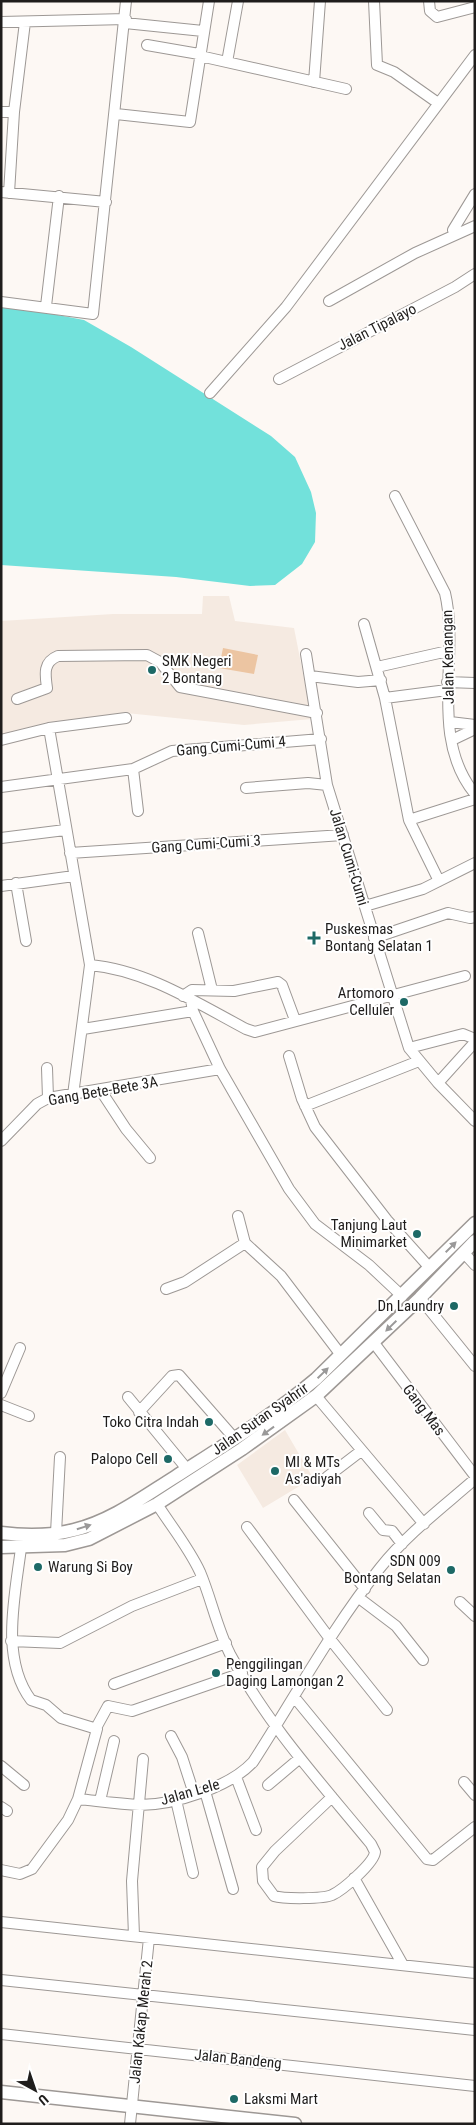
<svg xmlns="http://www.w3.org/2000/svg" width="476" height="2125" font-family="'Roboto Condensed',sans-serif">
	<rect width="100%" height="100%" fill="#fdf8f4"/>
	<path fill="#f5eae1" d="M203,596H229L235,621L294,628L312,719L244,725L126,713L1,736V621L113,614H202Z
		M285,1430L313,1478L263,1508L237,1465Z"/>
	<path fill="#ecc5a2" d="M223,648L258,655L254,674L219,668Z"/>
	<path fill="#72e1db" d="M1,307L42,312L84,320L131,347L271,436L295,457L311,492L316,513L315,542L302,564L275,585L250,586L176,577L1,565Z"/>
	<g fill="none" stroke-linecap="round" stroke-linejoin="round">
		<defs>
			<path id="minor" d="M374,1L377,65L394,72L438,103
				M429,1L430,11L437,17L475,7
				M1,22L126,19
				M125,23L203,31
				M147,45L199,54
				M200,56L346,89
				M227,62L238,1
				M314,82L320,1
				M1,112H14
				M116,114L190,122L209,1
				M1,192L106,202
				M9,193L14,112L25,22
				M453,230L475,194
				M329,301L415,253L475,226
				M1,302L93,314L126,1
				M46,306L59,196
				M279,379L455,287L475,274
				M210,393L286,307L475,55
				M395,496L445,593C460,656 428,737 475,794
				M364,624L385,698L409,820L475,799
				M306,654L327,785L409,1048L438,1083L475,1121
				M377,667L448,651
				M310,676L358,682L381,680
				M447,682L475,683
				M385,698L447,690
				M17,699L47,688C45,674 43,662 58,656L147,655L160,662L180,687L317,713
				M450,722L475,725
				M49,728L90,965C146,970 197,1003 246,1029L255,1032L465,976
				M1,740L49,728L126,718
				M452,740L475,729
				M133,769L138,811
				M1,787L133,769L172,751L321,739
				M246,788L308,783L327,785
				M409,820L439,881
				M1,838L65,830
				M70,853L343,835
				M16,883L26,941
				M1,886L74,876
				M365,906L423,889L475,863
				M198,933L212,990
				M374,938L448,913L470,918L475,917
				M183,996L192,990L234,991L278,982L282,985L295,1020
				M191,1000L193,1011L220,1069L289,1189L315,1224L369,1265L402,1296
				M83,1029L193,1011
				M409,1048L463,1034L475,1039
				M289,1056L302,1099L315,1127L387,1220L430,1268
				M47,1068L48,1098
				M438,1083L475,1042
				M101,1091L126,1129L150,1158
				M73,1095L90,965
				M305,1106L419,1061
				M1,1141L37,1104L48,1098L220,1069
				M238,1216L245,1243L281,1276L341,1355
				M464,1253L475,1265
				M166,1289L185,1282L245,1243
				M420,1298L475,1366
				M374,1343L475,1476
				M1,1393L20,1348
				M316,1396L424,1524
				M128,1397L187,1469
				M1,1405L29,1416
				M139,1412L172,1376L179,1375L235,1439
				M327,1477L361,1451
				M294,1500L365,1589
				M157,1504C171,1526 189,1548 200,1572C211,1598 217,1628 230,1654C267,1724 321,1783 371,1844L375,1852C374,1863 343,1890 332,1895C324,1899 283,1899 274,1896L263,1881L262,1867L275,1851L332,1797
				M369,1513L383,1530L392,1531L402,1544
				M247,1527L330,1639L387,1710
				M56,1533L60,1457
				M359,1598L396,1626L423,1660
				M460,1602L475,1616
				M11,1641L60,1643L132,1606L202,1579
				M114,1684L226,1643
				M295,1698L427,1859L433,1860L475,1827
				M96,1728L108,1706L132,1711L242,1673
				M171,1736L182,1757L194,1794
				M1,1766L24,1785
				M236,1777L256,1830
				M464,1782L475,1795
				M268,1785L300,1758
				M205,1791L233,1889
				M78,1799C98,1801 119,1804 140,1805C174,1805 230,1787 253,1762C295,1697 332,1628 380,1568C407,1534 443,1507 475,1479
				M176,1800L193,1873
				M100,1801L114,1741
				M1,1807L7,1811
				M1,1870L20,1874L32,1869L68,1820L78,1799L97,1729L61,1718L46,1705L31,1700C0,1659 15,1596 21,1548
				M354,1878L403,1965
				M1,1922L475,1973
				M134,1936L132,1881L143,1759
				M1,1980L475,2030
				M1,2034L475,2086
				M130,2124L149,1938"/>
			<path id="tertiary" d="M1,1533C24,1536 51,1536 74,1530C111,1521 143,1497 175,1477C223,1446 272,1416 316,1379L475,1223
				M1,1547L65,1545L89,1539L157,1504L242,1449L316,1396L420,1298L475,1241
				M1,2092L295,2124"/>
		</defs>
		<use href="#minor" stroke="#9d9895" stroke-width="12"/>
		<use href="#tertiary" stroke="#9d9895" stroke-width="15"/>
		<use href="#minor" stroke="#fff" stroke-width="10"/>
		<use href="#tertiary" stroke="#fff" stroke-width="12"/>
	</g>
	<defs><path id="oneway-solid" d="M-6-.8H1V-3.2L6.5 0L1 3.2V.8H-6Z" transform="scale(1.25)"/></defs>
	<g fill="#9a9999">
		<use href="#oneway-solid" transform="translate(451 1247) rotate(-45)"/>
		<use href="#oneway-solid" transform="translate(391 1326) rotate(136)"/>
		<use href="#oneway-solid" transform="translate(323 1373) rotate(-44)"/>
		<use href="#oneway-solid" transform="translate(268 1431) rotate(144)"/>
		<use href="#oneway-solid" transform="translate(84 1527) rotate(-17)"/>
	</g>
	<g fill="#1d6966" stroke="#fff" stroke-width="2">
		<circle cx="152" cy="670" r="5"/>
		<path d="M311.5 930.5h5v5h5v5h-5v5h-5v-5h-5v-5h5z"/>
		<circle cx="404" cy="1002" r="5"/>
		<circle cx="417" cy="1234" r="5"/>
		<circle cx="454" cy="1306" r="5"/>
		<circle cx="209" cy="1422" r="5"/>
		<circle cx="168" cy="1459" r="5"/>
		<circle cx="275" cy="1471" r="5"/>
		<circle cx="38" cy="1567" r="5"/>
		<circle cx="451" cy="1570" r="5"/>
		<circle cx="216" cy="1673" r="5"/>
		<circle cx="234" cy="2099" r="5"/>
	</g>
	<g text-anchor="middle" stroke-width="4" stroke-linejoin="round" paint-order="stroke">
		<g font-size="15" fill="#1f1d1c" stroke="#fff">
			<text transform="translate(377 327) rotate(-27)" y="5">Jalan Tipalayo</text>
			<text transform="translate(448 657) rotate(-91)" y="5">Jalan Kenangan</text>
			<text transform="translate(231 746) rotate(-5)" y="5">Gang Cumi-Cumi 4</text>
			<text transform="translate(206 844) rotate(-4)" y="5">Gang Cumi-Cumi 3</text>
			<text transform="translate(349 857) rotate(73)" y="5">Jalan Cumi-Cumi</text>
			<text transform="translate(103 1091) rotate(-10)" y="5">Gang Bete-Bete 3A</text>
			<text transform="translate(424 1410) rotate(53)" y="5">Gang Mas</text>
			<text transform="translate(260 1419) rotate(-35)" y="5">Jalan Sutan Syahrir</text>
			<text transform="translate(190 1792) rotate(-16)" y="5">Jalan Lele</text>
			<text transform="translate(141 2022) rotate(-84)" y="5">Jalan Kakap Merah 2</text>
			<text transform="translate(238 2059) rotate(6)" y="5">Jalan Bandeng</text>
		</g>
		<g font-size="15" fill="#1f1d1c" stroke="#fff" text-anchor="start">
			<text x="162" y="666">SMK Negeri<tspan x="162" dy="17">2 Bontang</tspan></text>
			<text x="325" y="934">Puskesmas<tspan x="325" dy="17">Bontang Selatan 1</tspan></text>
			<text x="394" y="998" text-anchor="end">Artomoro<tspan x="394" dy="17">Celluler</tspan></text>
			<text x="407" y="1230" text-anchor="end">Tanjung Laut<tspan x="407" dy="17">Minimarket</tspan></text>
			<text x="444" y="1311" text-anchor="end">Dn Laundry</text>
			<text x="199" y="1427" text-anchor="end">Toko Citra Indah</text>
			<text x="158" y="1464" text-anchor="end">Palopo Cell</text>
			<text x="285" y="1467">MI &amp; MTs<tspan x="285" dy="17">As'adiyah</tspan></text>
			<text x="441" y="1566" text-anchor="end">SDN 009<tspan x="441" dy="17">Bontang Selatan</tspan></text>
			<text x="48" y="1572">Warung Si Boy</text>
			<text x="226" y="1669">Penggilingan<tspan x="226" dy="17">Daging Lamongan 2</tspan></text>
			<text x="244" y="2104">Laksmi Mart</text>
		</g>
	</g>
	<rect width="476" height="2125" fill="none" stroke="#1f1d1c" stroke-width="5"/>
	<g transform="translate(35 2090) rotate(140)" stroke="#ffffff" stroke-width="4" paint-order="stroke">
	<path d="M0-4L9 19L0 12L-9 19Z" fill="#1f1d1c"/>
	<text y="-8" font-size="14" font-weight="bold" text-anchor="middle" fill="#1f1d1c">U</text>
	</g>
</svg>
